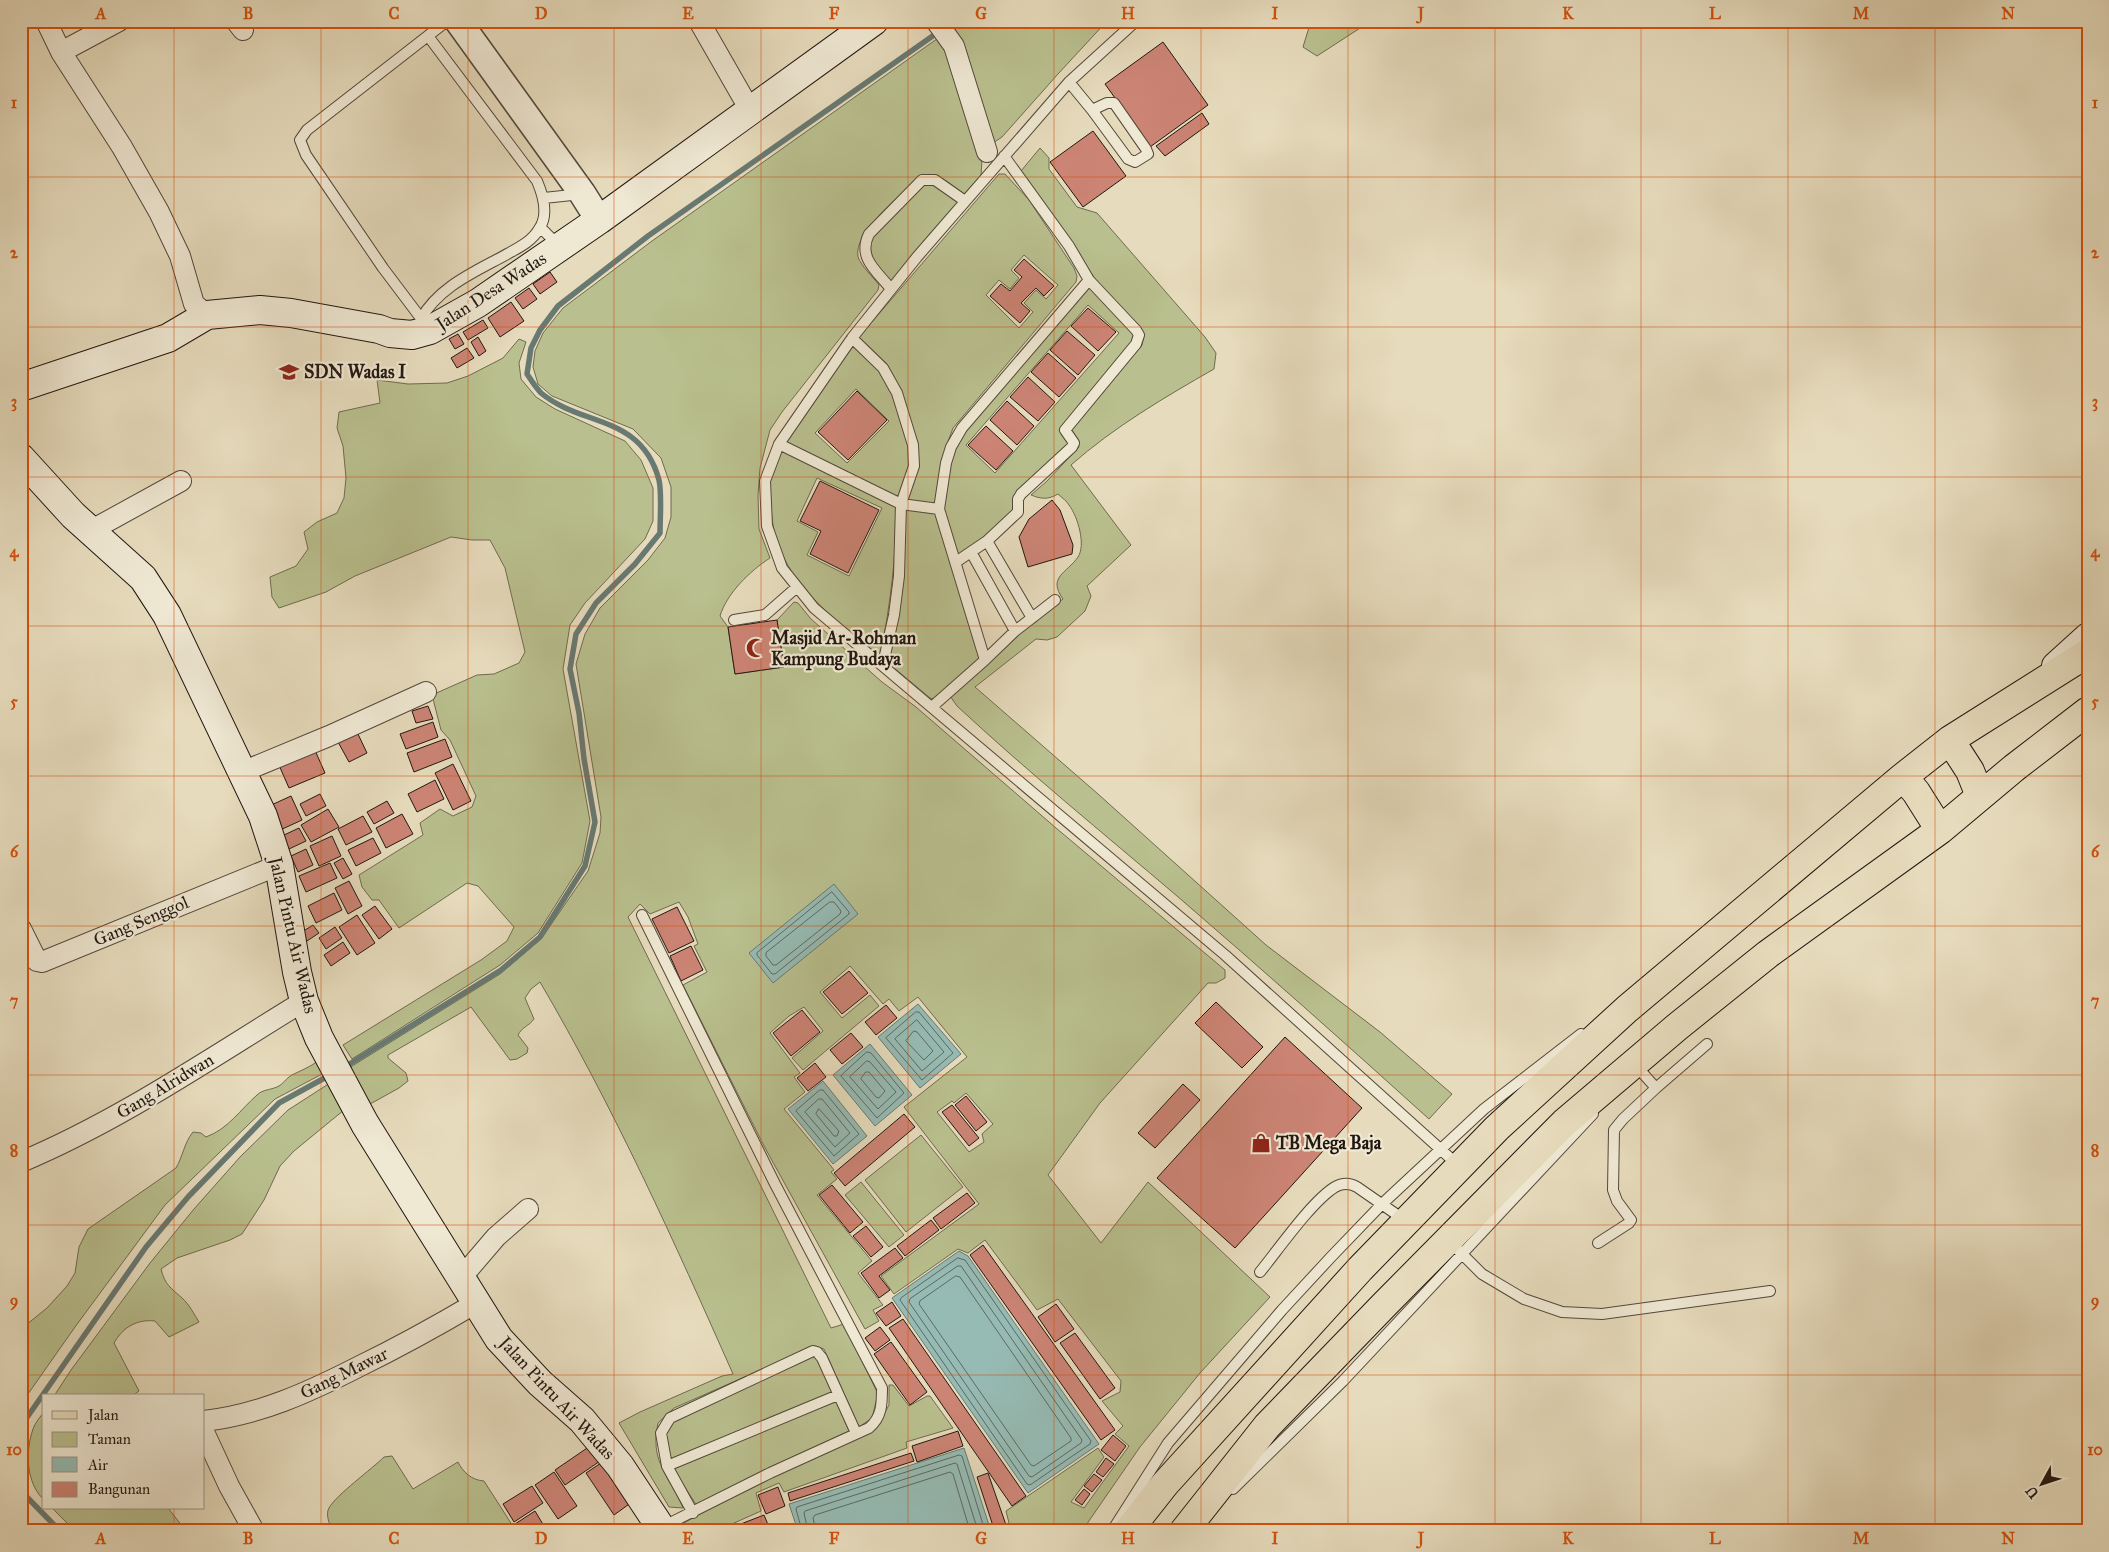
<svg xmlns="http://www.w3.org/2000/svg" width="2109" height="1552" font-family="'IM FELL Great Primer',serif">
	<rect width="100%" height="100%" fill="#e6dbbc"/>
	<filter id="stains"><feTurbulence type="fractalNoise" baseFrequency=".004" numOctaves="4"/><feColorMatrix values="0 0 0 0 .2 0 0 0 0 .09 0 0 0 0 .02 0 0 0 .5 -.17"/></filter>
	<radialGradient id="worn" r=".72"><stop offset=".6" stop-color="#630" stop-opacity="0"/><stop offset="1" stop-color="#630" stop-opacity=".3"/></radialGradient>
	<path fill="#b9bf8e" stroke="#6e6b4f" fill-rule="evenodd" d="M967,21H1107L1058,74L1002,137L993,143L954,30Z
		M1311,21H1371L1317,56L1303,47Z
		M941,36L982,159L981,176L964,194C955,188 937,171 924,175C921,176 917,180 914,182C898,198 853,233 858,257C861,266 873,277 879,285L878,290L782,412L770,430L760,468L758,495L759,529L770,558C750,571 727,593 720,616L728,627L735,674L784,667L777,620L794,602L798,603L811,619L882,682L916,707L1056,828L1225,970V978L1216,983H1208L1100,1103L1048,1175L1101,1243L1148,1182L1270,1297L1200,1373L1140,1447L1082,1531H1011L1006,1511L1098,1448L1104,1457L1071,1502L1084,1508L1129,1446L1115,1434L1123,1426L1102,1401L1120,1392L1121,1381L1058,1299L1037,1310L985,1240L968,1253L958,1249L894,1294L881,1276L979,1204L904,1107L967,1057L918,997L899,1011L889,999L883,1004L850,966L820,992L842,1018L870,995L879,1006L803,1070L792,1058L823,1031L804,1007L789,1016L770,1033L800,1073L794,1077L805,1092L784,1109L831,1166L834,1170L831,1172L837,1179L817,1195L872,1261L858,1273L883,1305L873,1310L879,1321L865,1329L764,1146L683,985L707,972L694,946L698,944L688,917L679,902L650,914L640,904L628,917L831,1328L844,1324L878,1394L872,1418L859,1427L824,1349L815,1346L674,1408L658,1423C657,1430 655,1437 656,1443C656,1467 675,1487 683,1508L669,1507L619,1423L640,1412L722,1376L733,1374C674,1241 614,1108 540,982L531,989L525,998L534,1019C529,1026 522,1027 518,1035L528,1048L527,1053L517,1059L510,1060L471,1007L388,1055V1058L406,1073L408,1081L399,1088L372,1103L368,1104L349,1068L500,974L541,939L588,871L600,833L601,817L576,664L585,634L600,608L648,560L665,538L671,517V487L661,458L633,429L552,396L538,384L533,367L535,351L543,333L563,308L652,241ZM966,1093L993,1124L982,1134L984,1142L969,1152L937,1112L952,1101L954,1103Z
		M1040,148L1049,158V169L1077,207L1097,213L1205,337L1216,353L1214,369C1165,397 1114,427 1071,465L1131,545L1087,586L1091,596L1085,611L1057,637L1047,640L1036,639L975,687L1098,794L1266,945L1380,1032L1452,1094L1429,1119C1346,1044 1262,969 1177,896C1103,833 1028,772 957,706L950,696L1012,638L1063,599C1047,577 1067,573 1078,557C1086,545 1078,517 1069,505C1067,501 1062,498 1058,494C1048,500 1041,499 1031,495L1047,481L1079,447L1078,441L1072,430L1142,345L1144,335L1138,324L1100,286L1021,171Z
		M999,174H1005L1029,200L1074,268L1077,276L1076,282L953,428L946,447L935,505L906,501L918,468L900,390L887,364L859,337ZM1024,255L1058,285L1046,299L1036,290L1024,303L1033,312L1019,328L986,295L999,280L1010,289L1019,278L1011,270Z
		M928,180L962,201L891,283C880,268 863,253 873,235Z
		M1089,284L1135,334L1134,340L1061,428L1069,445L1015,496V509L984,538L958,556L943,510L946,481L956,443ZM1088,305L1119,333L995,473L966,445Z
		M519,339L526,342L519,363L521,379L536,397L555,409L625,441L641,460L653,488V521L645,539L585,603L570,625L563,669L590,821L582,863L538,933L500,965L352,1059L343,1045L481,960L507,941L514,927L478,886L467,883L399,928L379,900H372L362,887L359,875L423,835L420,823L440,809L453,816L472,807L476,796L450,740L441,730L432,695L477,675L494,674L519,663L525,652L505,568L490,540H472L451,537L355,576L326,592L279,608L272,597L270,577L296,566L308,549L304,532L317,522L337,513L344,498L346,478L343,446L337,428L339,412L380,403L377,380L408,384L447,383L468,376L503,358Z
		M853,343L881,372L894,396L910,445L911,466L899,499L784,442ZM856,389L889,421L847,463L815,433Z
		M781,448L897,507C896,558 890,607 880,657C830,614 775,579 771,508C770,499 768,489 770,481C772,470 777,459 781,448ZM817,478L882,508L849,576L807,555L818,532L797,521Z
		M903,506L937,511L980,660L934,699L930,698L887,662Z
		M318,1061L324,1073L275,1099L165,1205L75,1327L21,1404V1329L47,1308L67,1286L75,1273L79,1247L88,1229L176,1168C183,1156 184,1143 193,1132L201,1133L206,1137C228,1129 240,1110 257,1095C263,1089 272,1090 279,1086C284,1083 288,1076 294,1074C302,1070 310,1067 318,1061Z
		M330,1083L344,1110L294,1151L280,1166L264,1200L242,1234L230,1240L177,1258L161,1269C165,1285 170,1287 182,1298C189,1304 194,1314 199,1322L169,1337L155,1321C137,1319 123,1327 114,1343L139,1391L132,1396H54L71,1370L150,1263L194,1209L240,1157L288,1110Z
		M921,1135L963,1187L906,1232L865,1180Z
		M861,1182L904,1235L889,1247L845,1195Z
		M811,1355L816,1356L832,1393L671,1460L665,1435L672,1421Z
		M889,1385H893L909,1406L927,1396H930L953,1428L906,1442L907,1448L784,1492L779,1483L756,1493L761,1511L723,1528L724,1531H683L680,1525L750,1487L877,1427L889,1405Z
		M836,1401L849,1431L769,1468L697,1506L673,1469Z
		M44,1412V1500C26,1483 25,1452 33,1429C35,1423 40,1417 44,1412Z
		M392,1456L413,1489L458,1462C463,1472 471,1480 484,1481L516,1531H332C330,1524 325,1515 329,1508C336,1495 372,1469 384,1457Z
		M52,1508H168L186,1531H75Z"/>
	<path fill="#96bbb4" stroke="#687972" d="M834,884L858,914L773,983L749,953Z
		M918,1004L961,1054L920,1088L878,1037Z
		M870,1044L912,1095L875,1126L833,1075Z
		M823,1081L867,1136L833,1164L788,1109Z
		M959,1251L968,1256L1099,1444L1028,1493L892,1298Z
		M964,1448L990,1528L983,1531H798L789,1504Z"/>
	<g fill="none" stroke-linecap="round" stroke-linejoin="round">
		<path stroke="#5c6962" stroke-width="1" d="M832,892L849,912V914L775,974H772L757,955V953Z
			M830,902H834L841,911L840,914L776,965H773L766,956V953Z
			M916,1012H919L953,1053L922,1080L886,1038Z
			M917,1020L944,1052L922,1071L895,1039Z
			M914,1031L917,1032L933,1051L924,1060L906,1041Z
			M867,1052L871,1053L904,1093L877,1118L841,1076Z
			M867,1061L870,1062L896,1092L878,1109L850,1077Z
			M866,1072H869L885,1091L879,1098L876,1097L861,1079Z
			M820,1090H823L859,1134L834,1156L796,1111Z
			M819,1099H822L850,1133L835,1147L805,1112Z
			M819,1109L839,1131L837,1136H834L816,1114Z
			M958,1258L965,1260L1091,1441L1090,1444L1030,1485L1027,1484L900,1300L901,1298Z
			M958,1266H961L1082,1440L1081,1443L1032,1477L1029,1476L909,1302L910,1299Z
			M956,1276L960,1277L1071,1438V1441L1034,1466L1031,1465L919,1304L920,1301Z
			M802,1531L796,1509L797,1507L959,1455L962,1456L985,1531
			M808,1531L804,1513L805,1511L955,1463L957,1464L978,1531
			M816,1531L813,1518L815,1515L950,1472L953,1474L970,1531"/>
		<path stroke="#687972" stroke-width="5.5" d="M343,1068L501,970L540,937L585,866L595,822L584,759L579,713L570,669L576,634L596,603L635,564L660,533C660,518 662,494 659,480C641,414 582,427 541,393C536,388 531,380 527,374L531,348L540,330L558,306L648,236L954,21
			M21,1426L146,1247L188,1197L279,1103L330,1075
			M21,1491L60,1531"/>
	</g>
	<path fill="#cc8475" stroke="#221710" d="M1163,42L1208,105L1150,147L1105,84Z
		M1202,113L1209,124L1165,156L1156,146Z
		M1093,131L1126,176L1083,207L1050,162Z
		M1024,259L1054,286L1044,296L1036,288L1021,303L1030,311L1020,323L990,296L1001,284L1010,291L1022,277L1014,270Z
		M550,272L557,282L540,294L533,284Z
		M529,288L537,299L523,309L515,298Z
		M511,302L524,321L500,337L488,318Z
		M1088,308L1116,332L1098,351L1071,326Z
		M483,320L488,328L468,340L463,332Z
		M1067,331L1095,355L1078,375L1050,350Z
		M458,334L464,344L455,349L449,339Z
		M478,337L486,351L479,356L471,342Z
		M467,348L474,358L457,368L451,358Z
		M1048,353L1076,378L1059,397L1031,372Z
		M1028,377L1055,402L1038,421L1010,397Z
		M857,391L887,420L848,460L818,432Z
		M1007,401L1034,426L1017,445L990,420Z
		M986,426L1013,451L996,470L968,445Z
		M820,481L879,510L848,573L810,554L821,531L800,521Z
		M1052,500L1060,510L1073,545L1072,554L1028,567L1019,537L1029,519Z
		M777,620L784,667L735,674L728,627Z
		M428,706L433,719L416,723L412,711Z
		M433,722L438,737L406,749L400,734Z
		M357,732L367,753L349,762L338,742Z
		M445,739L452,757L414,772L407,753Z
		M314,748L325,773L289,788L278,763Z
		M453,764L471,801L453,810L435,773Z
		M435,780L444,799L417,812L408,794Z
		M320,794L326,806L306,816L300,804Z
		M291,796L302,820L278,831L267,807Z
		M387,801L394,813L374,824L367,812Z
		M328,809L339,827L311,842L301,825Z
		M402,814L413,834L386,848L376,828Z
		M363,816L372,832L346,845L338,829Z
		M299,828L306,841L289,849L282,836Z
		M332,836L341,856L319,866L310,846Z
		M373,838L381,853L356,866L348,850Z
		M306,849L313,865L298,872L291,856Z
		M343,858L352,874L343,879L334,863Z
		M330,863L337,878L306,892L299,876Z
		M349,881L362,906L348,914L335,888Z
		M334,893L342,910L316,923L308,906Z
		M375,906L392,929L379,939L362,915Z
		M677,907L694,941L669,953L652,919Z
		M357,915L375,943L357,955L339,927Z
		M313,925L319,933L307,941L302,932Z
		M335,927L342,938L326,949L319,938Z
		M343,942L350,953L331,966L324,955Z
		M691,946L703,970L681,981L670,956Z
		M849,971L868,993L842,1014L823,992Z
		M1216,1002L1263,1047L1242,1068L1195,1023Z
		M886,1005L897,1018L876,1035L865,1022Z
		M802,1010L820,1032L791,1056L773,1033Z
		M851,1033L863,1047L842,1064L830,1050Z
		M1285,1037L1362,1108L1235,1248L1157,1178Z
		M815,1063L826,1077L808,1091L797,1078Z
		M1183,1084L1200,1100L1155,1148L1138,1133Z
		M966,1096L987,1122L976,1131L955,1105Z
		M952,1105L979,1138L969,1146L942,1112Z
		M904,1114L915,1127L845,1186L834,1173Z
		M832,1185L863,1222L850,1233L819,1195Z
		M967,1193L975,1203L941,1229L933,1218Z
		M931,1220L939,1230L905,1256L897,1246Z
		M866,1226L883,1247L871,1257L853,1236Z
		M983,1245L1115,1430L1101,1440L970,1255Z
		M895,1248L903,1258L879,1276L890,1290L879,1298L861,1273Z
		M892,1302L901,1316L886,1326L876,1313Z
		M1056,1304L1074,1329L1055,1342L1038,1317Z
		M903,1319L1026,1496L1012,1506L889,1328Z
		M880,1327L890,1340L875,1351L865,1338Z
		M1075,1333L1115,1388L1100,1399L1060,1343Z
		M891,1342L927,1392L910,1405L874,1354Z
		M958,1431L963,1446L917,1462L912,1446Z
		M1113,1435L1126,1446L1115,1461L1101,1450Z
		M593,1444L603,1459L565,1485L555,1470Z
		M911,1453L914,1461L790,1501L788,1493Z
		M1106,1458L1114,1464L1103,1477L1096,1472Z
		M604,1461L632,1502L614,1515L586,1473Z
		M554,1472L577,1506L558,1519L535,1485Z
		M988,1473L1006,1525L994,1529L977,1477Z
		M1094,1474L1102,1480L1092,1492L1084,1486Z
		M532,1486L543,1503L514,1522L503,1504Z
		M778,1487L785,1506L766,1514L758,1495Z
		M1084,1489L1090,1494L1082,1505L1075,1500Z
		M535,1511L547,1531H519L515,1524Z
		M764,1515L769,1527L761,1531H729L728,1529Z
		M791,1524L793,1531H778L777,1529Z"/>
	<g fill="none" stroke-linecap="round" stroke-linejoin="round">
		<defs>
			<path id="service" d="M1136,21L1069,82L917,257L852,338L779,444L765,481L767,526L782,568L814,608L1225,955L1459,1166
				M1069,82L1092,110L1128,159L1135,162L1148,154L1146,149L1114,103H1107L1092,110
				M544,198L581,194
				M541,228L559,246
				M891,289C877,271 857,258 869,234L922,180H935L965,201
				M421,319C439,286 477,271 509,253C520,247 532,241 539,229C549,215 543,195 537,181L428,36
				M429,329L383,268L306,155L300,140L307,130L447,21
				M852,338L883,368L897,393L913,445L914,466L901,504L899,576L894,615L883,664
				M779,444L901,504L939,509
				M987,541L1032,618
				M971,552L1015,631
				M956,562L987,541L1018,512V499L1021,494L1072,447L1074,443L1065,430L1136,344L1139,335L1136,330L1089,280
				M734,620L765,615L797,587
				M985,660L1015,631L1055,600
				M933,706L985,660L939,509L946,463L951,447L962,428L1089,280L1069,246L1004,156
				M642,915L775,1184L882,1388C882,1404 882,1417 869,1428L770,1473L662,1527
				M1656,1088L1707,1044
				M1598,1243L1629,1223L1631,1220L1617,1201L1613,1190L1614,1130L1623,1119L1656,1088L1638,1068
				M1457,1249L1482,1274L1524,1299L1562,1312L1602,1314L1770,1291
				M1260,1272C1278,1250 1312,1201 1335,1187C1342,1183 1350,1183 1357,1187L1406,1221
				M667,1466L838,1395
				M1233,1489L1343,1381L1593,1114
				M693,1513L667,1466L661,1433L670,1418L813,1351L817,1352L822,1358L856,1433
				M1112,1531L1168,1443L1282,1310L1331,1257L1382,1204L1484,1109L1581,1034"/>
			<path id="minor" d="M46,21L61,52L122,147L159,212L180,256L194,304L207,315
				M236,21L243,30
				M699,21L750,110
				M936,21L954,46L987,152
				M61,52L119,21
				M90,531L181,481
				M242,772L329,736L426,692
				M21,929L37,961L42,962L279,865
				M21,1162C121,1120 212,1057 304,1001
				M461,1278L496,1237L528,1209
				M204,1421C259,1415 309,1392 358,1367C399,1347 437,1326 476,1303
				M204,1432L229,1486L254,1531"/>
			<path id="tertiary" d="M458,21L582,193L599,220"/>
			<path id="secondary" d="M21,387L168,338L207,315L260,310L291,313L379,329L390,333L412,335L430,330L478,303L599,220L874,21
				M21,458L73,515L143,578L167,615L263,816L279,865L297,972L304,1001L319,1038L365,1124L499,1339L540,1383L582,1420L620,1466L663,1531
				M2056,666L2088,637"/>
			<path id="primary" d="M1950,740L1970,771L1980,796
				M1903,777L1916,792L1940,830
				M1128,1531L1165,1484L1360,1269L1497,1128L1627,1009L1903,777L1950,740L2088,653
				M1184,1531L1267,1426L1385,1304L1564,1123L1677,1027L1768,954L1940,830L2014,768L2088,711"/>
		</defs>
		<use href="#service" stroke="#53483b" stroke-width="12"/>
		<use href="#minor" stroke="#53483b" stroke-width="22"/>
		<use href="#tertiary" stroke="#53483b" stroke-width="29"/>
		<use href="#secondary" stroke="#221710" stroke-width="30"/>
		<use href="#primary" stroke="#221710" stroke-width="30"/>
		<use href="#service" stroke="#efe8d3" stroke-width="10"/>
		<use href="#minor" stroke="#efe8d3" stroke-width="20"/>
		<use href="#tertiary" stroke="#efe8d3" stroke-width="26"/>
		<use href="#secondary" stroke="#efe8d3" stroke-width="28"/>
		<use href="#primary" stroke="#e6dbbc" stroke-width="28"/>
	</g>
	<path fill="none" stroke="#d4520c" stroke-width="1" stroke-opacity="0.55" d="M174,21V1396M321,21V1531M468,21V1531M614,21V1531M761,21V1531M908,21V1531M1054,21V1531M1201,21V1531M1348,21V1531M1495,21V1531M1641,21V1531M1788,21V1531M1935,21V1531M21,177H2088M21,327H2088M21,477H2088M21,626H2088M21,776H2088M21,926H2088M21,1075H2088M21,1225H2088M21,1375H2088M174,1508V1531"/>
	<defs>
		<symbol id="school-bare" viewBox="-9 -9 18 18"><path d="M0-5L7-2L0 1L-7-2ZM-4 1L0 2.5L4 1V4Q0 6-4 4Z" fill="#8f2418" stroke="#efe8d3" stroke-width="2.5" paint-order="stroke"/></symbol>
		<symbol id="mosque-bare" viewBox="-9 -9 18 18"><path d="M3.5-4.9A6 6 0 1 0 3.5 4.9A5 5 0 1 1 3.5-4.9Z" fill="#8f2418" stroke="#efe8d3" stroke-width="2.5" paint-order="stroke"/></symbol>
		<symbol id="shop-bare" viewBox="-9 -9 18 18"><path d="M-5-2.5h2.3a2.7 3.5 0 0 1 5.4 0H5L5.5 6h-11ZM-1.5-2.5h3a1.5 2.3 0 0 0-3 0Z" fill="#8f2418" stroke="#efe8d3" stroke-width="2.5" paint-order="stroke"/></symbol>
	</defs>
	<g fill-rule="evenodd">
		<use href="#school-bare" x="275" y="358" width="28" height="28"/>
		<use href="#mosque-bare" x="742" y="634" width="28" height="28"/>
		<use href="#shop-bare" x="1247" y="1129" width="28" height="28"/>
	</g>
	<g text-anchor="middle" stroke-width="4.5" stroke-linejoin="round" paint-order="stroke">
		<g font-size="18" fill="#221710" stroke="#efe8d3">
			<text transform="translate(491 291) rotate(-33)" y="6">Jalan Desa Wadas</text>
			<text transform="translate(141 921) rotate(-23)" y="6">Gang Senggol</text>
			<text transform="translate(293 935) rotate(77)" y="6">Jalan Pintu Air Wadas</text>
			<text transform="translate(165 1086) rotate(-31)" y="6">Gang Alridwan</text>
			<text transform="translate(344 1373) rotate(-26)" y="6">Gang Mawar</text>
			<text transform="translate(557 1398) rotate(47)" y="6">Jalan Pintu Air Wadas</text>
		</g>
		<g font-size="18" font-weight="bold" fill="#221710" stroke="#efe8d3" text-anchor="start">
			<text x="304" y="378">SDN Wadas I</text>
			<text x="771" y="644">Masjid Ar-Rohman<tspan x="771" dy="21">Kampung Budaya</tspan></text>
			<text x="1276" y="1149">TB Mega Baja</text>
		</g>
	</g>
	<rect width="2109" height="1552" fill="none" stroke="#e6dbbc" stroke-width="55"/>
	<rect x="42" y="1394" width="162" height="115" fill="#efe8d3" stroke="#9d9485"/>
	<rect x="52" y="1411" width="25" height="8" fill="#e6dbbc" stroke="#9d9485"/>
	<text x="88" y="1420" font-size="15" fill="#221710">Jalan</text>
	<rect x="52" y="1432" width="25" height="15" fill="#b9bf8e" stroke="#9d9485"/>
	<text x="88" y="1444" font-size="15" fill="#221710">Taman</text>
	<rect x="52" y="1457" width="25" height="15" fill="#96bbb4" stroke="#9d9485"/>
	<text x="88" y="1470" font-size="15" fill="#221710">Air</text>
	<rect x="52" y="1482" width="25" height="15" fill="#cc8475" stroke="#9d9485"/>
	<text x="88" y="1494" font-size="15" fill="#221710">Bangunan</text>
	<g transform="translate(2042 1484) rotate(230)" stroke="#efe8d3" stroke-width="4" paint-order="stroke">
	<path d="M0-4L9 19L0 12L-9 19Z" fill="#221710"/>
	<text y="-8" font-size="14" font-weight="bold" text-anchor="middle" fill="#221710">U</text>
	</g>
	<rect x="28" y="28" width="2054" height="1496" fill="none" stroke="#d4520c" stroke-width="2"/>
	<g font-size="16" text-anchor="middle" font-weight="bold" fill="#d4520c">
		<text x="101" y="19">A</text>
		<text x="248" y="19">B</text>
		<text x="394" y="19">C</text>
		<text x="541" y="19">D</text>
		<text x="688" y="19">E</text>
		<text x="834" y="19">F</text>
		<text x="981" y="19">G</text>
		<text x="1128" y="19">H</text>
		<text x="1275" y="19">I</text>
		<text x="1421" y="19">J</text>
		<text x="1568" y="19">K</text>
		<text x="1715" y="19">L</text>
		<text x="1861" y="19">M</text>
		<text x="2008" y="19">N</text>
		<text x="14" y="108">1</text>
		<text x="2095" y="108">1</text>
		<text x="14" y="258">2</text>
		<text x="2095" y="258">2</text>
		<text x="14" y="407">3</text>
		<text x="2095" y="407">3</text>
		<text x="14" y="557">4</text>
		<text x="2095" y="557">4</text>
		<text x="14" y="707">5</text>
		<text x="2095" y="707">5</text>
		<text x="14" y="857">6</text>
		<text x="2095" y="857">6</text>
		<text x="14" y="1006">7</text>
		<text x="2095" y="1006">7</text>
		<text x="14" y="1156">8</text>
		<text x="2095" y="1156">8</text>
		<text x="14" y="1306">9</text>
		<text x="2095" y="1306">9</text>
		<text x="14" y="1455">10</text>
		<text x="2095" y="1455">10</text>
		<text x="101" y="1544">A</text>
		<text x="248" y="1544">B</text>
		<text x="394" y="1544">C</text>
		<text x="541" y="1544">D</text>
		<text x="688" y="1544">E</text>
		<text x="834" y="1544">F</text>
		<text x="981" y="1544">G</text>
		<text x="1128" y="1544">H</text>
		<text x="1275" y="1544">I</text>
		<text x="1421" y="1544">J</text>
		<text x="1568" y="1544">K</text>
		<text x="1715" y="1544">L</text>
		<text x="1861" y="1544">M</text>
		<text x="2008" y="1544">N</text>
	</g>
	<rect width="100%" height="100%" filter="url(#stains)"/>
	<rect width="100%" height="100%" fill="url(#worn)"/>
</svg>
